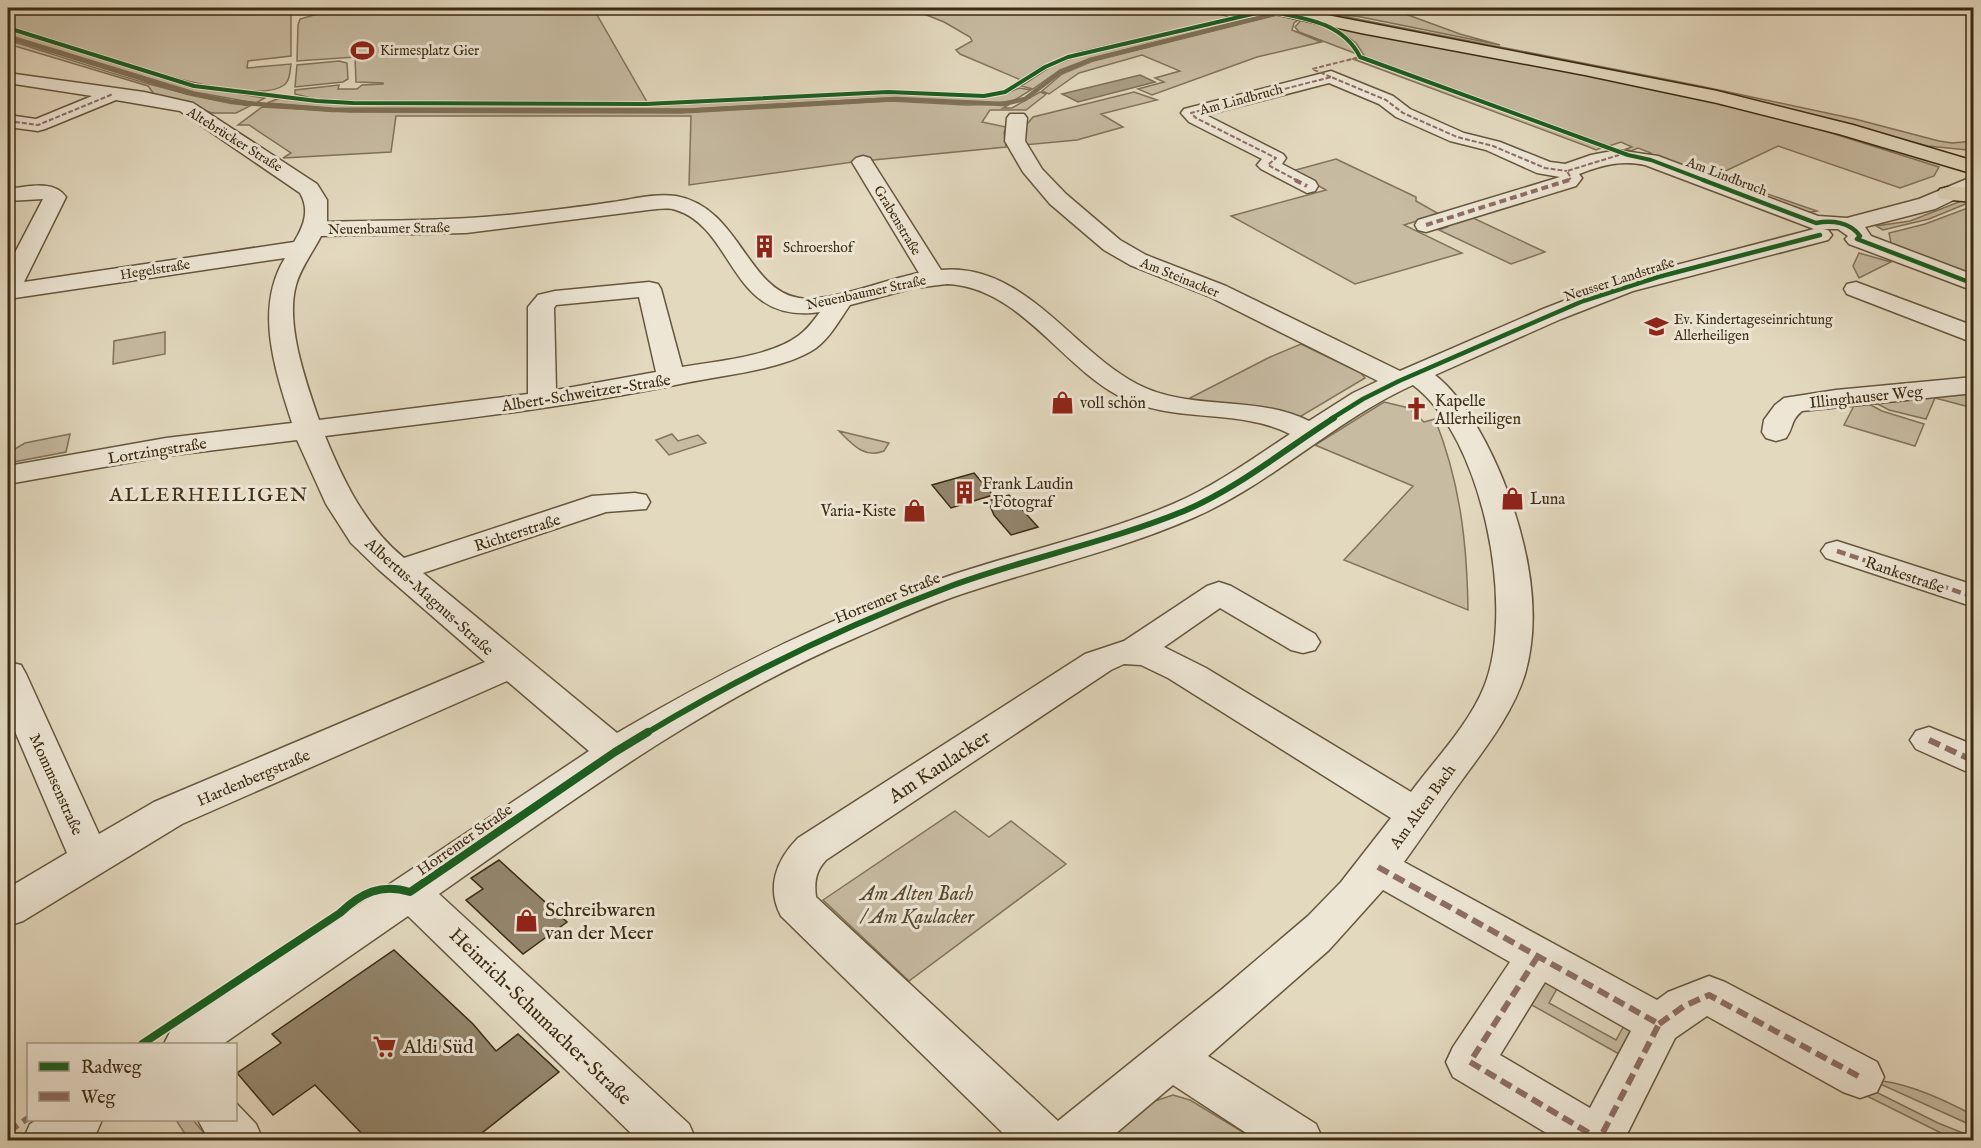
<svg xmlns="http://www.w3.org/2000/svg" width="1981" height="1148" font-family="'IM FELL English',serif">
	<rect width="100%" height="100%" fill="#e3d9bf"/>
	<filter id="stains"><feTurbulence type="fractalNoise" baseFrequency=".00333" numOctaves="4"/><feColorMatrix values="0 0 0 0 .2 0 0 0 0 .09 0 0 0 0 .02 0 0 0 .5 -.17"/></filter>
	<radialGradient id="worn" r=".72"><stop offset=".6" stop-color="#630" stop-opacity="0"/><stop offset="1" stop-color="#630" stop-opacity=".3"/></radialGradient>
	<path fill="#c7bba2" stroke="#82735a" stroke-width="1.5" d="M8,8H291V56L248,61L247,68L291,64C290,71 290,81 284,85C248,113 54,40 8,26Z
		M375,8H593L647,102L360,101L315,99L295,94V90L339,85L338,89H357L362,85L383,84V83L356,82L355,57L297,61L298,25L300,19L321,13Z
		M909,8H1202L1229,17L1227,19L1078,52L1042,66L1021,80L960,54L956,50L972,41L970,37L944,22Z
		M1306,8H1389L1460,34L1500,45L1361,17L1299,10Z
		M1268,12L1272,13L1089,59L1060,70L1033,89L1021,86L1050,67L1075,57Z
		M1332,14L1700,86L1855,119L1939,141L1952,143L1973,141V146L1968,147L1967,150L1928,146L1839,123L1327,16Z
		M1277,15L1298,20L1294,23L1292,30L1321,42L1257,57L1152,95L1138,89L1164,82L1155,78L1180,71L1142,55L1079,73L1049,94L1042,91L1062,74L1093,61Z
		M1301,20C1321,25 1349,31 1357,54L1299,32L1295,27Z
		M1330,24L1657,87L1819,129L1939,167L1934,176L1900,188L1778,146L1715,176L1817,211L1807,213L1645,156L1651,153L1638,148L1631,151L1626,149L1632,147L1621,142L1609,146L1365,57L1356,43Z
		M8,30L186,85L265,98L256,103L194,92L8,35Z
		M8,40C88,65 167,94 250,106L236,113H213L157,98L148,86L8,44Z
		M1360,57L1603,147L1596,150L1589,147L1353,59Z
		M339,61L347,63L348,79L343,82L295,87L297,65Z
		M1019,88L1031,90L1013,101L992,103L887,98L692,109L332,108L267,103L280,98L340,104L670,105L875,94L986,97L1007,93Z
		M1040,92L1046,94L1044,96L1026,110H990L982,122L1006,127L1004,133L1006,147L853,162L689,185L691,116H396L391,152L283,158L291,153L249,125H238L262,107L352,112L682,113L891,101L967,105L1010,104L1003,108H1012Z
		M1134,92L1157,100L1101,114L1123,127L1077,140L1024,145L1023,129L1033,117Z
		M1336,159L1416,197V201L1439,214L1404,225L1462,253L1355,284L1231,216L1326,190L1292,171Z
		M1964,200L1973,201L1929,219L1883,230L1876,226L1910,221Z
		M1973,206V269L1962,273L1885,245L1891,243L1889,233L1925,224Z
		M1469,216L1545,252L1511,264L1439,230L1447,227L1442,224Z
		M1859,253L1891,262L1859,278L1853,266Z
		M165,332V354L113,364L114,341Z
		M1301,344L1361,373L1365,378L1298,418L1257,406L1186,400L1270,357Z
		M1973,394V408L1935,398L1926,419L1889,410L1874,402Z
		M1384,402L1409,408L1424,422L1435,419C1460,482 1467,542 1468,610L1344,560L1413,486L1315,445Z
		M1867,403L1882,411L1924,424L1915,446L1844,425L1855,404Z
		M839,431L889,443L884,451C864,459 852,444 839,431Z
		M70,434L66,452L8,463V453L25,443Z
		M672,434L678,441L698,435L706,443L669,455L656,440Z
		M955,811L989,837L1011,821L1066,864L909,981L823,900Z
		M1547,978L1559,985L1549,1003L1616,1040L1626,1022L1633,1026L1628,1059L1530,1004Z
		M1882,1081C1913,1085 1946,1101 1973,1115V1126L1878,1083Z
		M1831,1082L1858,1083L1938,1123L1973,1137V1140H1955L1867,1096L1861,1098Z
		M1173,1095L1190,1100L1256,1140H1107L1155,1101Z
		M176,1120H193L210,1140H189Z"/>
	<path fill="#aa9e84" stroke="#7e7056" stroke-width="1.5" d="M1140,75L1155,82L1078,102L1062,94Z"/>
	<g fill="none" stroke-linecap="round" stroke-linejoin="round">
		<path stroke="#7e7056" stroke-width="4.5" d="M8,37L188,93L232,102L332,110L681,111L896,99L1003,104L1025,99L1059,73L1090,60L1298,8"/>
	</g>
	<path fill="#93856c" stroke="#3c2b12" stroke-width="1.5" d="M974,473L993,495L951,508L932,485Z
		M1009,495L1038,527L1011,535L994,515L988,501Z
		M499,860L567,922L523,954L466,900L483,889L471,878Z
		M394,950L473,1024L496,1051L518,1034L559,1072L473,1140H368L315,1085L273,1115L237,1073L281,1043L272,1034Z"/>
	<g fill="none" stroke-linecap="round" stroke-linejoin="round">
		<defs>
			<path id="minor" d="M1331,71L1393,96L1410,109L1464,133L1500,142L1550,162L1565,164L1591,155L1617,150L1658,156L1818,216L1847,218L1919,199L1974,176V190L1935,209L1865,227L1871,236L1974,275V291L1849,244L1845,239L1848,236L1838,229H1823L1828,230L1832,235L1828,240L1633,291L1561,319L1435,375C1467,400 1493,453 1507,490C1528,547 1542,615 1525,674C1512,716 1482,752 1457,787C1439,812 1422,837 1404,862L1657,1000L1668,992L1709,976L1725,982L1877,1062L1884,1077L1877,1092L1860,1098L1843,1092L1707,1016L1675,1038L1624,1140H1558L1453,1077L1446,1062L1453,1047L1510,962L1383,890L1329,950L1208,1056L1316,1124L1323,1140H1257L1173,1085L1108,1140H1010L781,916C766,888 776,860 798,838L1085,654L1124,641L1207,586L1219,582L1231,586L1315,634L1320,642L1315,650L1303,653L1291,650L1220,608L1164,647L1206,668L1411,792C1436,758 1468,726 1484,687C1516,609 1483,437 1413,385C1335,420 1273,483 1195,517C1123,549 1043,567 968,592C930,604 892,622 855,638C704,703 573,800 439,894L689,1124L696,1140H638L408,916L223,1044H164L171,1030L589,751L507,681L182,824L23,921L8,926V888L67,853L8,715V662L21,665L26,674L99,834L154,802L485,662L378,569L351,543L326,504L297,440L166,456L8,484V466L166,438L292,423C275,370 254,308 285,258L8,299V266L43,199L8,201V189C26,187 54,179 66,197L24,282L294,242C304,226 310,210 300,193L180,111L116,100L45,129L38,131L8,127V115L36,119L92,96L8,83V73L144,92L193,103L317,184L327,200V222C391,220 454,221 518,214C550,210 581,207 613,202C634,199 655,193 676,196C739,207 747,290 799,298C830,303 886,279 919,273L852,162L856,158L863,156L870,158L941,270C1023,262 1072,350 1137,384C1190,412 1255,394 1309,421L1353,393L1378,381L1208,296L1130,265L1104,250L1050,204L1023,172L1005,141L1007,118L1010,114H1024L1027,118L1025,141L1042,169L1066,194L1120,240L1146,255L1226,286L1400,371L1543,309L1615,281L1814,229L1645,165C1621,160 1602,165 1579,174L1582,178L1576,186L1426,232L1418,230L1415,225L1418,220L1560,177L1537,173L1486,150L1450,141L1396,117L1379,104L1329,83L1206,115L1283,154L1286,158L1282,164L1315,181L1318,186L1315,191L1307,193L1261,169L1257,165L1262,159L1189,122L1181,113L1184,109ZM648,210C657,209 668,207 676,210C736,229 729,325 820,312C814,320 807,330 798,336C770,357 716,361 682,367L661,289L658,284L649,282L555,291L538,295L528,307V394L319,420C306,382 285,324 296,285C301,267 313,252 321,236L466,233ZM947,284C1018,287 1059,363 1117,395C1172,425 1237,407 1290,434C1252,459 1215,486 1173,504C1098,536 1017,552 940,579C826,619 721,672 617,733L423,573L606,512L646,509L650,502L646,495L635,493L592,496L404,558C365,526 344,482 325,436C445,421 566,408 685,383C723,375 784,370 816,348C830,338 840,319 850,305L914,288ZM639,297L656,372L556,390L554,308L556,305ZM1124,664L1141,665L1168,678L1391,818L1341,882L1308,916L1221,990L1058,1121L816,897C814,881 816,871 826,860L1111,670ZM1545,982L1631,1031L1590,1108L1500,1055Z
				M1856,282L1974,326V343L1847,294L1844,289L1847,284Z
				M1974,377V393L1802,411C1790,421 1794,427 1786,438L1776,441L1766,438L1762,432L1764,420L1775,405L1784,398L1836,390Z
				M1837,541L1974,585V607L1826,558L1821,551L1826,544Z
				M1929,727L1974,745V775L1916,749L1910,740L1916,731Z
				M236,1103L256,1124L263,1140H209L198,1120H236Z
				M37,1120H102L95,1136L88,1140H23L30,1124Z"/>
			<path id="major" d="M1264,8H1291L1717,91L1853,125L1974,161V174L1839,134L1717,103L1585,75L1361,33L1266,12Z
				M1948,187L1974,188V202L1940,199L1937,194L1940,189Z"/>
		</defs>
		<use href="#minor" stroke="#66563d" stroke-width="3"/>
		<use href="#major" stroke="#3c2b12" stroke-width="3"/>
		<use href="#minor" fill="#ede6d5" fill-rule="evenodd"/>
		<use href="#major" fill="#e3d9bf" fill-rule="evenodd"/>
		<path stroke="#8d6e63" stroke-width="2" stroke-dasharray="5 2" stroke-linecap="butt" d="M1208,8L1237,15
			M1331,77L1312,69L1360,57
			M8,121L38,125L113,94
			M1298,181L1268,165L1276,158L1196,118L1191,113L1331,77L1386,100L1403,113L1457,137L1493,146L1545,168L1567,171
			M1567,181L1571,178L1567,171L1619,155"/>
		<path stroke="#8d6e63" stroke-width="4" stroke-dasharray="7 4" stroke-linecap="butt" d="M1295,180L1307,186
			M1426,225L1569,180"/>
		<path stroke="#8d6e63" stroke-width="4.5" stroke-dasharray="9 4.5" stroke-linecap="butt" d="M1837,551L1974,597"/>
		<path stroke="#8d6e63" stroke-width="6" stroke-dasharray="12 6" stroke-linecap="butt" d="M1929,740L1974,761
			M1378,867L1659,1024L1599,1140
			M1538,956L1470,1062L1599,1139
			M1659,1024L1684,1006L1709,995L1860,1077
			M8,1132L28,1118"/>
		<defs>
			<path id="cycleway-far3" d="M1267,11C1302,18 1342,21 1360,57L1628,155L1651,160L1706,181
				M8,28L194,86L317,101L353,103L646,104L888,92L984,96L1005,92L1045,67L1068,57L1278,8"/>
			<path id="cycleway-far2" d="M1703,180L1816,223C1832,220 1850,222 1860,236L1857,239
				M1857,239L1974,284
				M1331,419L1363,399L1399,381L1583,301L1658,277L1820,235"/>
			<path id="cycleway-far1" d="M645,734C743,675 844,626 951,586C1027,558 1108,542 1184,511C1238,488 1284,450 1334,418"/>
			<path id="cycleway" d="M142,1044L340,913C361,893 381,883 410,892L615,752L648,732"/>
		</defs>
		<use href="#cycleway-far3" stroke="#ede6d5" stroke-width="6"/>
		<use href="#cycleway-far2" stroke="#ede6d5" stroke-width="8"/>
		<use href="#cycleway-far1" stroke="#ede6d5" stroke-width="10"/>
		<use href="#cycleway" stroke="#ede6d5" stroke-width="11"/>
		<use href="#cycleway-far3" stroke="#1b5e20" stroke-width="4"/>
		<use href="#cycleway-far2" stroke="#1b5e20" stroke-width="4.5"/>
		<use href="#cycleway-far1" stroke="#1b5e20" stroke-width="6"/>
		<use href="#cycleway" stroke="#1b5e20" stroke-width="8"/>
	</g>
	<defs>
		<symbol id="stadium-bare" viewBox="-9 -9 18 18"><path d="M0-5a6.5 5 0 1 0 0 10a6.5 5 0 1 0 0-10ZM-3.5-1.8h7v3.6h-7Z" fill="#8f2418" stroke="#ede6d5" stroke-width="2.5" paint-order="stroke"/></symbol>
		<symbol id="building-bare" viewBox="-9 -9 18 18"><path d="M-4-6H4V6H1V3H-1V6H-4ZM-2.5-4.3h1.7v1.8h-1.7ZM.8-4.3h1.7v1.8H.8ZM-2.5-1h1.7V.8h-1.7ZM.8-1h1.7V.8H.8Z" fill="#8f2418" stroke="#ede6d5" stroke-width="2.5" paint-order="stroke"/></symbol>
		<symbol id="school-bare" viewBox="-9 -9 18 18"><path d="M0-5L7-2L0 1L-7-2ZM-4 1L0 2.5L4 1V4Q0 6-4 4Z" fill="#8f2418" stroke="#ede6d5" stroke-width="2.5" paint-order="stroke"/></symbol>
		<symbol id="shop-bare" viewBox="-9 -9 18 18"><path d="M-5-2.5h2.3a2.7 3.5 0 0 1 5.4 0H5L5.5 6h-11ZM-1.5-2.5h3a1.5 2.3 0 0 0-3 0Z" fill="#8f2418" stroke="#ede6d5" stroke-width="2.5" paint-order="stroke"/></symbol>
		<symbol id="church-bare" viewBox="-9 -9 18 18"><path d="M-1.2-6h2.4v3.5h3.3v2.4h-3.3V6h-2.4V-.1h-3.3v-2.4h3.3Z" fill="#8f2418" stroke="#ede6d5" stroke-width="2.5" paint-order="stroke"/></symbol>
		<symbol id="supermarket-bare" viewBox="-9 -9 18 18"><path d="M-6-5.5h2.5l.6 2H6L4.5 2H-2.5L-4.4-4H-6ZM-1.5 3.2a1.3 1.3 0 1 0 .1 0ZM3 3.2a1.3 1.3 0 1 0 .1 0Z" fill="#8f2418" stroke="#ede6d5" stroke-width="2.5" paint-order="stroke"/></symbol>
	</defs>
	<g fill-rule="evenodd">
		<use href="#stadium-bare" x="346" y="34" width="33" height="33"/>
		<use href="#building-bare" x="748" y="230" width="33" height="33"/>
		<use href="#school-bare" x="1640" y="310" width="33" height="33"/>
		<use href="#shop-bare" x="1046" y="386" width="33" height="33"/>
		<use href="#church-bare" x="1400" y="392" width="33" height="33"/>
		<use href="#building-bare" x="948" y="476" width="33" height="33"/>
		<use href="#shop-bare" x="1496" y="482" width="33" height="33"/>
		<use href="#shop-bare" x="898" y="494" width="33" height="33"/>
		<use href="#shop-bare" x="510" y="904" width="33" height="33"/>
		<use href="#supermarket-bare" x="368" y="1030" width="33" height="33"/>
	</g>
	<g text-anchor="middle" stroke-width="6" stroke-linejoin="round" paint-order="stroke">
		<g font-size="14" fill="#3c2b12" stroke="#ede6d5" text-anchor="start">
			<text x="380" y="55">Kirmesplatz Gier</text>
			<text x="783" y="252">Schroershof</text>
			<text x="1674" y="324">Ev. Kindertageseinrichtung<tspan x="1674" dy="16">Allerheiligen</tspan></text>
		</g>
		<g font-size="14" fill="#3c2b12" stroke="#ede6d5">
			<text transform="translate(1241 99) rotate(-15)" y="5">Am Lindbruch</text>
			<text transform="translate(235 139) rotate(32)" y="5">Altebrücker Straße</text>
			<text transform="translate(1727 176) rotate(21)" y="5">Am Lindbruch</text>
			<text transform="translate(898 220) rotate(59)" y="5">Grabenstraße</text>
			<text transform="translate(389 228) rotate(-1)" y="5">Neuenbaumer Straße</text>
			<text transform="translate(155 269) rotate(-9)" y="5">Hegelstraße</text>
			<text transform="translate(1180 277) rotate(22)" y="5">Am Steinacker</text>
			<text transform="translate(1619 279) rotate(-18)" y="5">Neusser Landstraße</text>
			<text transform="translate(866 292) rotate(-12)" y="5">Neuenbaumer Straße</text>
		</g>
		<g font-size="16" fill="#3c2b12" stroke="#ede6d5">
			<text transform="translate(586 392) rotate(-9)" y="6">Albert-Schweitzer-Straße</text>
			<text transform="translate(1866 396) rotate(-6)" y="6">Illinghauser Weg</text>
			<text transform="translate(157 450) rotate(-9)" y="6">Lortzingstraße</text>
			<text transform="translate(517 532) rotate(-18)" y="6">Richterstraße</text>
			<text transform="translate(1905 574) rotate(19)" y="6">Rankestraße</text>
			<text transform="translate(430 596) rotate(42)" y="6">Albertus-Magnus-Straße</text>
			<text transform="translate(887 597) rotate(-22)" y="6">Horremer Straße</text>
			<text transform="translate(253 777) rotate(-23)" y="6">Hardenbergstraße</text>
			<text transform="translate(57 784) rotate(66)" y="6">Mommsenstraße</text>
			<text transform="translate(1422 806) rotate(-54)" y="6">Am Alten Bach</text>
			<text transform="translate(464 839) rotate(-35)" y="6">Horremer Straße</text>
		</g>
		<g font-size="16" fill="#3c2b12" stroke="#ede6d5" text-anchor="start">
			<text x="1435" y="406">Kapelle<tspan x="1435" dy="18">Allerheiligen</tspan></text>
			<text x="1080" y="408">voll schön</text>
			<text x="982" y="489">Frank Laudin<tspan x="982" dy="18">- Fotograf</tspan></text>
			<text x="1530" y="504">Luna</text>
			<text x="896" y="516" text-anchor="end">Varia-Kiste</text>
		</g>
		<g font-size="20" letter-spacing="1.5" fill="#3c2b12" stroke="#ede6d5">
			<text x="209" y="501">ALLERHEILIGEN</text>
		</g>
		<g font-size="20" fill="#3c2b12" stroke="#ede6d5">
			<text transform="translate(939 766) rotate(-33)" y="7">Am Kaulacker</text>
			<text transform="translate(541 1016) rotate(44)" y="7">Heinrich-Schumacher-Straße</text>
		</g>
		<g font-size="20" font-style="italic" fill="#58482f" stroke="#ede6d5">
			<text x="917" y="900">Am Alten Bach<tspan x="917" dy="23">/ Am Kaulacker</tspan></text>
		</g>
		<g font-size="20" fill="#3c2b12" stroke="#ede6d5" text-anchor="start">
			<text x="545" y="916">Schreibwaren<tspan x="545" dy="23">van der Meer</tspan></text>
			<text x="403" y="1053">Aldi Süd</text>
		</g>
	</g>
	<rect width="1981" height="1148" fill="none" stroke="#e3d9bf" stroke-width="30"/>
	<rect x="9" y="9" width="1963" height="1130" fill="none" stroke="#3c2b12" stroke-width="3"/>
	<rect x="15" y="15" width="1951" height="1118" fill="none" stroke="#3c2b12" stroke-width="1.5"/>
	<rect x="27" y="1043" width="210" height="78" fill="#ede6d5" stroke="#a69b87" stroke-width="1.5"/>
	<rect x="39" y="1062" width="30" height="9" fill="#1b5e20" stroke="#a69b87" stroke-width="1.5"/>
	<text x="81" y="1073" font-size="18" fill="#3c2b12">Radweg</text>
	<rect x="39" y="1092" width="30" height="9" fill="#8d6e63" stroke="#a69b87" stroke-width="1.5"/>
	<text x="81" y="1103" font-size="18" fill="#3c2b12">Weg</text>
	<rect width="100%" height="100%" filter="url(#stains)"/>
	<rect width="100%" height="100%" fill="url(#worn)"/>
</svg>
